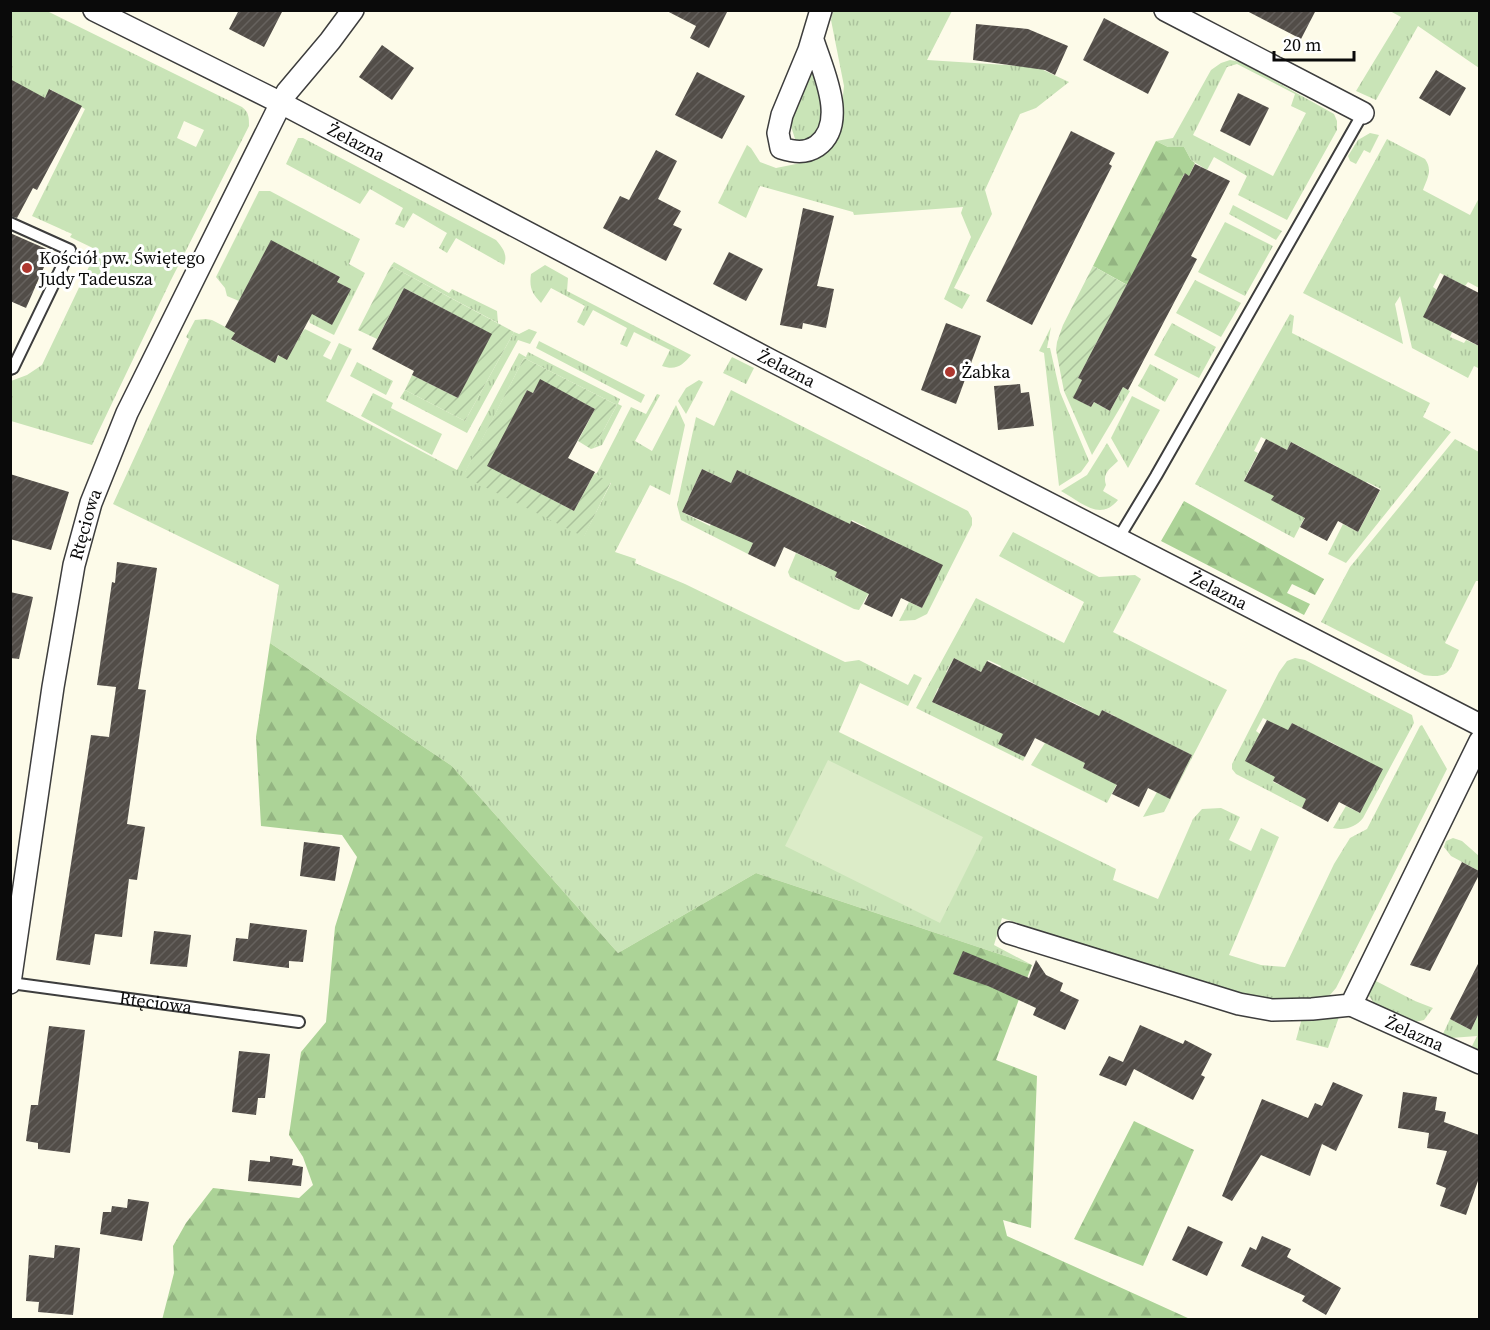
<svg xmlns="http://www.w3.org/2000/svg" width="1490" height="1330" font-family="'Source Serif 4',serif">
	<defs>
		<pattern id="grass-tufts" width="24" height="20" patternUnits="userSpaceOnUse" patternTransform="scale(1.5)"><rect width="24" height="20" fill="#c9e4b7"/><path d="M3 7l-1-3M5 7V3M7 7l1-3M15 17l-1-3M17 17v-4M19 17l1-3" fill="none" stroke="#abc29c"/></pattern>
		<pattern id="forest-firs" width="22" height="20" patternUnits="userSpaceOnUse" patternTransform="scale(1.5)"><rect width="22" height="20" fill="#acd397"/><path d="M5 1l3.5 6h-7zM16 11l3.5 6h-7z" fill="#93b481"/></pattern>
		<pattern id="garden-furrows" width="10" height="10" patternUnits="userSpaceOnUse" patternTransform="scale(1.5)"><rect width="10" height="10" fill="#c9e4b7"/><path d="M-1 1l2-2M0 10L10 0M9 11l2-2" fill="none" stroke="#abc29c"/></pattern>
		<pattern id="building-hatch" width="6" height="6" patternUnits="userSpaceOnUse" patternTransform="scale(1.5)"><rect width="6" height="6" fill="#524d48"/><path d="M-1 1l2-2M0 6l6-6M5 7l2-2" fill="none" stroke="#66625e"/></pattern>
	</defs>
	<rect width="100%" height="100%" fill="#fdfbe9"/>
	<path fill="url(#grass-tufts)" fill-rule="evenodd" d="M11,11H47L242,107C249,112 249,118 249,126L170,282L92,445L11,421V381L27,375L42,365L97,250L70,237L72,234L32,216L85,109L50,89L40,107L11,79ZM184,121L204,130L196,147L177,138Z
		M833,11H952L927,60L1037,67L1069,82L1036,108L1020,114L985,190L992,214L954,288L970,295L962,309L944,299L971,237L961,213L963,207L854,215L853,212L760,186L746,218L718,203L747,145L751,148L760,162L776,168L811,161L830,146L841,115L844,86L831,20Z
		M1390,11H1479V68L1418,26L1376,100L1356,91L1401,17Z
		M1230,60L1241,62L1334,114L1337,121V130L1287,220L1238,195L1247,176L1214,157L1207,170L1191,160L1184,147H1168L1156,141L1173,138L1211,70L1221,63ZM1237,64L1295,94L1291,106L1306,113L1273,176L1193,135L1227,67Z
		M814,67C825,102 830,109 810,141L796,142L789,120L802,81Z
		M1370,133L1379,135L1370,153L1364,150L1356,164L1350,161L1348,156L1358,140Z
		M298,138H303L496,240C503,248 508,255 504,265L456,238L447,253L439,248L447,233L413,213L404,228L395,224L403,208L370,189L360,204L286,164Z
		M1387,139L1425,159C1433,170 1427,179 1423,190L1470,215L1479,198V288L1468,282L1465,286L1440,273L1433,287L1437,290L1455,326L1450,337L1464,343L1466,340L1479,346L1478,368L1474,366L1468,378L1412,348L1400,296L1395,304L1403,344L1303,293Z
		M259,191H270L360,239L349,264L365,273L334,335L310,323L308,312L350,289L337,282L340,277L271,241L239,301L227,296L225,288L216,277Z
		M1233,205L1282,231L1276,240L1229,214Z
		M1225,222L1273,246L1245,296L1198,272Z
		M394,262L449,293L452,289L497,311L498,323L391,266Z
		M545,265L568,278L567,291L691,355C683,365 676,371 662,366L670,350L634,332L627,347L620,344L627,328L593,310L584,326L577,322L585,306L551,288L541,303C532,293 529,288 531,274Z
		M1195,280L1241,303L1221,337L1176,313Z
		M1290,314L1294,316L1292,333L1430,403L1423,417L1451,432L1346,563L1328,554L1343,524L1358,532L1381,489L1367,482L1364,485L1337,471L1338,467L1325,460L1322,463L1303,453L1305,449L1291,442L1287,450L1261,437L1254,451L1258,453L1244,480L1266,492L1277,490L1272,500L1307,513L1294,538L1195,484Z
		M206,319L212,320L235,332L232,340L275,362L279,355L287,359L303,331L305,329L331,342L323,356L331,360L339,343L352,349L326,401L457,470L519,353L526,357L528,352L620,399L618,404L622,406L602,445L594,448L617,405L524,358L465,473L584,536L611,483L594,474L597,473L631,407L646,414L657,394L660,395L635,441L652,451L676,405L685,425L670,495L650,485L615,552L636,559L635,563L685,584L845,662L859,660L908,685L914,674L922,678L908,706L860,683L839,732L1116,869L1113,880L1158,899L1193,819L1202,809L1221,808L1240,817L1229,840L1251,851L1261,828L1279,837L1229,955L1261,965L1285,967L1334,864L1350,838L1367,829L1420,726L1422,725L1447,769L1336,988L1330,995L1308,1002L1284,1004L1210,986L1002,918L994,945L1032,965L756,873L618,953L452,766L270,643L279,585L113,504L189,339L186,337L195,320Z
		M1172,323L1216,347L1199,378L1154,355Z
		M1051,327L1047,348H1050L1060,392L1089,461L1081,472L1059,486L1044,353L1039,351Z
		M529,329L537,332L530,344L518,340L467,433L400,398L405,390L465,421L514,332L519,334Z
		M539,341L645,395L641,403L536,348Z
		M732,357L754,368L746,384L723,373Z
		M357,362L393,381L386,395L350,376Z
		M1150,364L1178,379L1165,402L1138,386Z
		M699,380L703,382L686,414L678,401L686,388Z
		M1123,387L1130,391L1092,455L1064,391L1091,407L1094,402L1110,411Z
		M731,390L968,511L972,518V525L927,614L915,620L899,621L909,602L922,608L942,565L899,548L900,544L887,538L885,542L864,531L866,527L852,520L847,529L749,481L751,477L737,470L731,483L702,469L682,512L710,526L715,516L754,541L748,554L681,520L677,505L696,417L714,426Z
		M373,393L393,403L391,408L442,434L432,455L361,416Z
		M1132,396L1160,410L1128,468L1111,438Z
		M1455,439L1479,452V581H1476L1445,643L1459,650C1449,671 1450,679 1424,675L1321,622L1350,567Z
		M1107,443L1118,461C1110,469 1102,473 1106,485L1103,491L1118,500C1100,522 1081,502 1061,491L1087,475Z
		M1013,532L1099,577L1135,575L1141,579L1113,632L1227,690L1164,812L1143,817L1157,792L1171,798L1192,755L1136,727L1134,731L1114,721L1115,716L1102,710L1097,720C1082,701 1055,696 1033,688L1035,684L1022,677L1019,681L999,671L1001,666L988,660L981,672L954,658L946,672L951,674L943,690L938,688L932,702L960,715L965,705L1005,731L998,744L1025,757L1023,761L916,708L976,598L1064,643L1084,602L999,556Z
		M796,553L828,568L840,567L835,578L870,591L859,610L854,609L790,577L788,572Z
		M1295,658L1305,660L1412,715L1414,723L1363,818C1356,827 1345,831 1333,828L1346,806L1360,813L1340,747L1327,740L1325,744L1304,734L1306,730L1292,723L1288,731L1263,718L1256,731L1260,734L1279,771L1273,782L1287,788L1309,794L1302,808L1236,774L1232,769V764L1279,672L1287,661Z
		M1045,743L1077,759L1080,753L1088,757L1083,768L1119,780L1107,803L1031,765Z
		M1453,838L1462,841L1479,856V871L1451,856L1444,847L1446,841Z
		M1372,979L1415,1001L1433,1008L1424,1020L1415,1022L1376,1006L1369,996Z
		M1479,1013V1050L1472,1046L1477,1036L1451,1038L1442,1036L1450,1019L1471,1030Z
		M1339,1017L1328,1048L1296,1040L1302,1018Z"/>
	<path fill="url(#forest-firs)" d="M1156,141L1168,147H1184L1191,160L1195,163L1189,176L1184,174L1131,287L1093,266Z
		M1184,501L1324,579L1315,595L1292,584L1287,593L1310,604L1304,615L1161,541Z
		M270,643L452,766L618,953L756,873L1032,965L996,1060L1037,1076L1031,1228L1003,1220L1007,1236L1190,1319L162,1320L174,1273L173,1246L186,1223L213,1188L299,1198L313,1185L303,1157L289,1135L301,1052L326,1022L335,927L357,857L342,835L261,826L256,737Z
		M1134,1121L1194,1150L1143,1266L1074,1239Z"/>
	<path fill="url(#garden-furrows)" d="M391,266L514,332L465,421L405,390L412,375L458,398L491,334L404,288L377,339L358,330Z
		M1093,266L1127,285L1093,349L1091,363L1087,361L1078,378L1082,380L1075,399L1064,391L1056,350L1057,342L1063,325Z
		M524,358L617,405L594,448L591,449L578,441L595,409L540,380L533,393L527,390L488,466L574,511L594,474L611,482L584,537L463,476Z"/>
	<path fill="#dcecc8" d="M828,760L983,837L940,923L785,846Z"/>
	<path fill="url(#building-hatch)" d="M239,10H283L264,47L229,29Z
		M665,10H728L709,48L690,38L696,26Z
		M1245,10H1316L1301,39Z
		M1104,18L1169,52L1148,94L1083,60Z
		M976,24L1028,29L1068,46L1055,75L1045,70L973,60Z
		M382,45L414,68L392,100L359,77Z
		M1436,70L1466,88L1450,116L1419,98Z
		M697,72L745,96L722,139L675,115Z
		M10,79L45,98L49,89L82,106L37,190L33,188L17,218L10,216Z
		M1238,93L1269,108L1250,146L1220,131Z
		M1071,131L1115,153L1109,164L1112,166L1032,325L986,301Z
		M656,150L677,161L658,199L681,211L673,225L682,229L666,261L603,228L620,196L629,200Z
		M1195,164L1230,181L1191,256L1197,259L1128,390L1123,387L1110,411L1094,402L1091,407L1073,398L1082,380L1078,378L1185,173L1189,176Z
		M803,208L834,216L817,286L834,289L826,328L803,323L802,329L780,325Z
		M10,233L51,251L26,308L10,301Z
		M271,240L340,277L337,282L351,289L332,325L312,314L287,360L278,355L275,363L231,339L235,333L225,327Z
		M729,252L763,269L746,301L713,284Z
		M1444,275L1479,293V346L1423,317Z
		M404,288L492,334L458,398L412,375L414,371L372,349Z
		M946,323L981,336L956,404L921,390Z
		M540,379L595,409L568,458L595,472L574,511L487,466L527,390L533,393Z
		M1020,384L1021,393L1029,392L1034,426L998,430L994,386Z
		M1266,439L1287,450L1291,442L1380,490L1358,532L1338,521L1327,541L1300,527L1305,518L1271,500L1274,496L1244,481Z
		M702,469L731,483L737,470L850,524L851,521L943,565L922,608L901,598L892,617L864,604L869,594L835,577L837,572L784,547L775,567L748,554L753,543L682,512Z
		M10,474L69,492L51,550L10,539Z
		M117,562L157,568L138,689L146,690L127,824L145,827L137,880L129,879L122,937L95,934L90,965L56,960L91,735L109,737L116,687L97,685L112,582L115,583Z
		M10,592L33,597L19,659L10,658Z
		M954,658L981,672L987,661L1099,716L1102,710L1192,755L1170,799L1148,788L1139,807L1112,794L1117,785L1083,768L1085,763L1035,738L1025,757L998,744L1003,734L932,702Z
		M1267,720L1288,730L1292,723L1383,769L1360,813L1339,802L1328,822L1302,808L1306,799L1273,781L1275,777L1245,761Z
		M304,842L340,847L335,881L300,876Z
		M1462,862L1479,871V875L1430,971L1410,965Z
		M250,923L307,930L303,962L289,961V968L233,961L236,938L248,939Z
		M154,931L191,935L187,967L150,964Z
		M963,951L1029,978L1036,960L1046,975L1063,983L1060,991L1079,1000L1065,1030L1033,1015L1036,1008L988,986L953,974Z
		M1479,962V1013L1471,1030L1450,1019Z
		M1140,1025L1183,1044L1185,1040L1212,1054L1201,1075L1205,1077L1193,1100L1134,1069L1126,1086L1099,1075L1109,1056L1123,1062Z
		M49,1026L85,1030L70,1153L38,1149V1143L26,1141L31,1105H38Z
		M239,1051L270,1054L265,1098H258L256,1115L232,1112Z
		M1333,1082L1363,1095L1336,1151L1322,1144L1310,1176L1261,1155L1232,1201L1222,1196L1262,1099L1308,1118L1315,1103L1322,1106Z
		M1403,1092L1437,1097L1435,1110L1446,1112L1444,1122L1479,1135V1178L1466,1215L1440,1206L1446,1188L1436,1184L1447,1151L1427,1148L1429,1133L1398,1128Z
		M270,1156L293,1159L292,1165L303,1167L301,1186L248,1181L250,1160L270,1162Z
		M128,1199L149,1202L142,1241L100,1234L103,1212H111L112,1206L127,1208Z
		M1188,1226L1223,1242L1207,1276L1172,1260Z
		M1262,1236L1291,1249L1287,1257L1341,1288L1326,1315L1302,1301L1305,1296L1241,1266L1250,1247L1256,1250Z
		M55,1245L80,1248L73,1315L38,1312L39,1302L26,1301L29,1255L54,1258Z"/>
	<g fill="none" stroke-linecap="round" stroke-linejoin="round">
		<defs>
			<g id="lane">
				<path d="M10,223L70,250L13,368L10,369"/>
				<path d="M1118,539L1156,476L1363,113"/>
				<path id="s1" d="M11,983L299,1022"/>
			</g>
			<g id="street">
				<path id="s2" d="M94,10L281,103L772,361L1480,725"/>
				<path d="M1165,10L1363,113"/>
				<path d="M813,40C822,69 849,123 817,146C805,154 794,152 781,148L778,133L782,115L809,50L821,10"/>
				<path d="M1009,933L1239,1004L1272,1010L1312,1009L1351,1005L1480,741"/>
				<path id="s3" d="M10,983L53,687L74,565L91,503L127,413L281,103L287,92L330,41L353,10"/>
				<path id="s4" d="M1351,1005L1480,1063"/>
			</g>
		</defs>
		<use href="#lane" stroke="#3d3d3d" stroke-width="14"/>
		<use href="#street" stroke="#3d3d3d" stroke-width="24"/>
		<use href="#lane" stroke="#fff" stroke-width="10"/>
		<use href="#street" stroke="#fff" stroke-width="21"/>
	</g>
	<g fill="#ae372f" stroke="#fff" stroke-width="2">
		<circle cx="27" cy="268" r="6"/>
		<circle cx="950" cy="372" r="6"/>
	</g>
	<g text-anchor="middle" stroke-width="6" stroke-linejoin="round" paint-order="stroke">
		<g font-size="18" fill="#0a0a0a" stroke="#fff">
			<text dy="6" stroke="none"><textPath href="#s2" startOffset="294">Żelazna</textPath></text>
			<text dy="6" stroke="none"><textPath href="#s2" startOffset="780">Żelazna</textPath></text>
			<text dy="6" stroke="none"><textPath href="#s3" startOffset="465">Rtęciowa</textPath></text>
			<text dy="6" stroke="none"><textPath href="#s2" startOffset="1266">Żelazna</textPath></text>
			<text dy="6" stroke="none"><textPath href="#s1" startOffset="146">Rtęciowa</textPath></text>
			<text dy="6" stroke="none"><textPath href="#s4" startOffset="70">Żelazna</textPath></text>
		</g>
		<g font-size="18" fill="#0a0a0a" stroke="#fff" text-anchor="start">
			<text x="39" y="264">Kościół pw. Świętego<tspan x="39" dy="21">Judy Tadeusza</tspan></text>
			<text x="962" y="378">Żabka</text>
		</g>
	</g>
	<rect width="1490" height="1330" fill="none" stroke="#0a0a0a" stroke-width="24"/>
	<path d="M1274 51v9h80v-9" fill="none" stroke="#0a0a0a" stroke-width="3"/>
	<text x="1283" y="51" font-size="18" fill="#0a0a0a" stroke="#ffffff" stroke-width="4.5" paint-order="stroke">20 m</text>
</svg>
